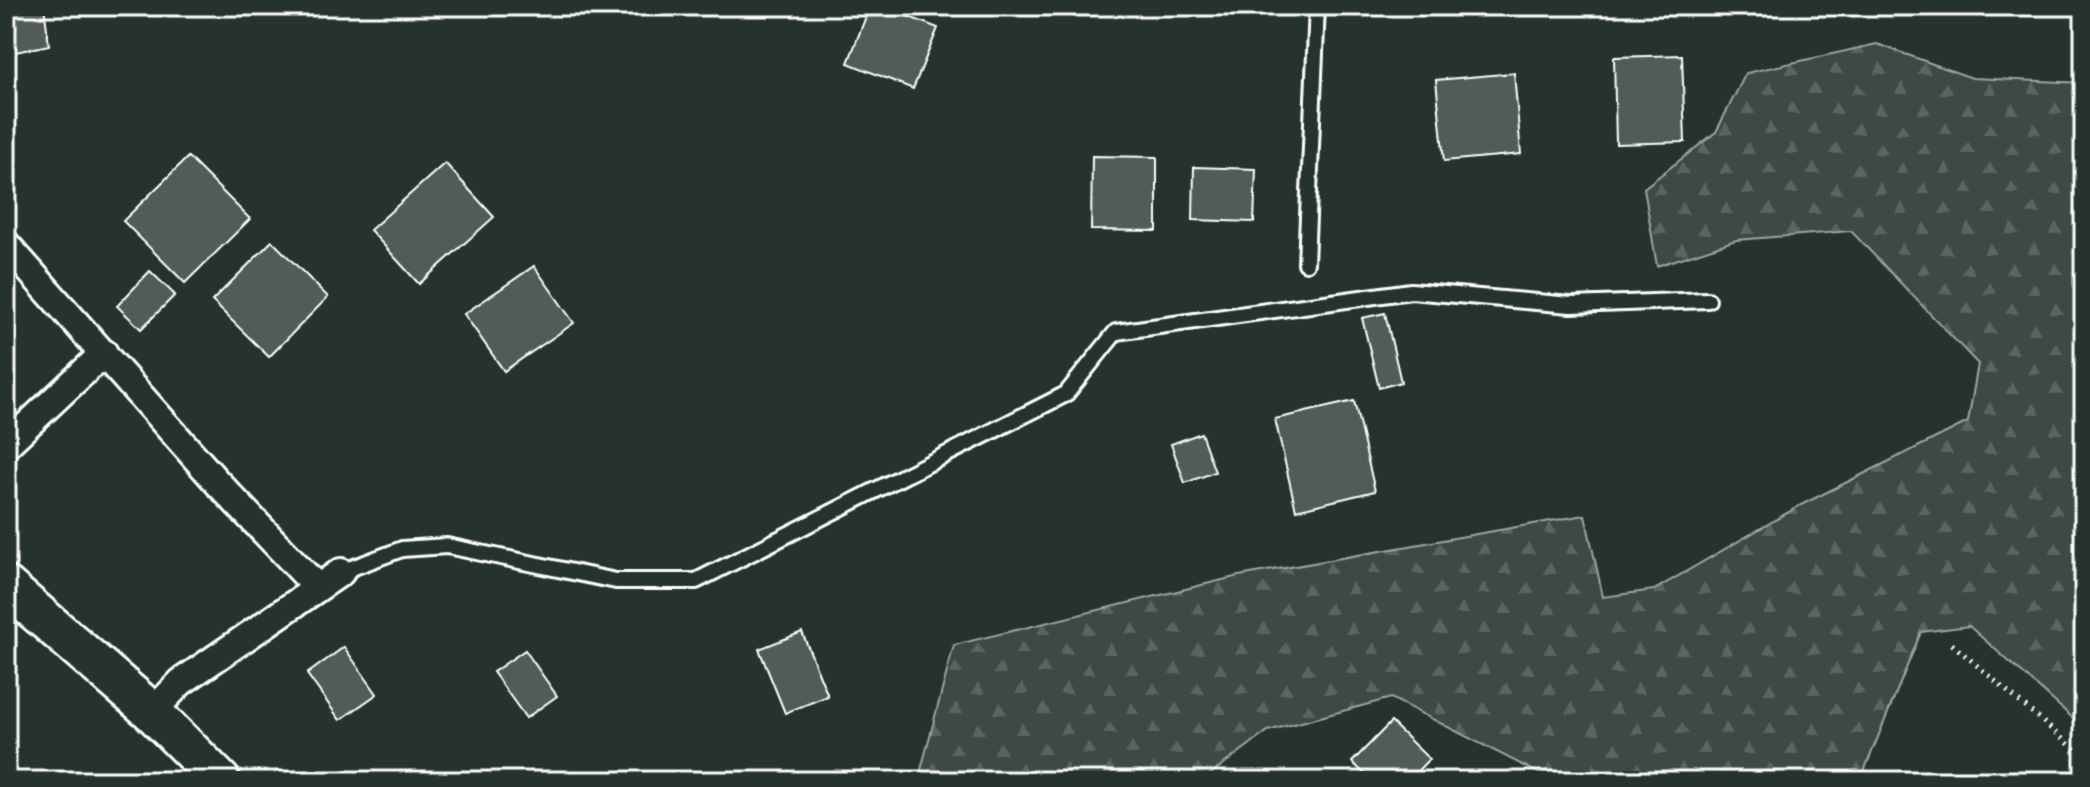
<svg xmlns="http://www.w3.org/2000/svg" width="2090" height="787" font-family="Caveat,sans-serif">
	<defs>
		<pattern id="forest-firs" width="22" height="20" patternUnits="userSpaceOnUse" patternTransform="scale(2)"><rect width="22" height="20" fill="#3e4944"/><path d="M5 1l3.5 6h-7zM16 11l3.5 6h-7z" fill="#5b6460"/></pattern>
	</defs>
	<rect width="100%" height="100%" fill="#26332d"/>
	<filter id="ink" filterUnits="userSpaceOnUse"><feTurbulence type="fractalNoise" baseFrequency=".0125" numOctaves="2"/><feDisplacementMap in="SourceGraphic" scale="16" xChannelSelector="R" yChannelSelector="G"/><feConvolveMatrix kernelMatrix="1 2 1 2 8 2 1 2 1" color-interpolation-filters="sRGB"/></filter>
	<g filter="url(#ink)">
		<path fill="url(#forest-firs)" stroke="#9ea4a2" stroke-width="2" d="M1877,44L1972,78L2084,83V728L1969,626L1921,632L1860,781H1554L1391,698L1268,731L1201,781H918L954,645L1239,576L1585,515L1603,597L1654,590L1801,505L1968,422L1978,364L1851,231L1736,240L1657,266L1644,188L1716,132L1746,73Z"/>
		<path fill="#515c57" stroke="#fff" stroke-width="2" d="M6,6H44L49,45L6,54Z
			M870,6H881L938,28L913,89L848,63Z
			M1682,55L1685,142L1616,144L1614,57Z
			M1514,73L1521,154L1444,161L1436,80Z
			M1092,156L1157,157V231L1091,230Z
			M188,157L250,219L185,283L123,221Z
			M445,163L494,217L419,284L370,230Z
			M1194,167L1256,169L1254,222L1193,220Z
			M272,241L328,297L269,357L212,301Z
			M534,266L574,323L504,371L464,314Z
			M150,271L175,295L141,329L117,306Z
			M1385,313L1401,382L1379,388L1362,318Z
			M1354,401L1375,491L1296,510L1275,419Z
			M1201,433L1215,472L1185,483L1171,444Z
			M802,632L828,696L785,713L759,649Z
			M344,647L377,694L340,720L307,674Z
			M525,650L557,696L526,718L493,672Z
			M1391,722L1429,759L1408,781H1372L1352,762Z"/>
		<g fill="none" stroke-linecap="round" stroke-linejoin="round">
			<defs>
				<path id="lane" d="M1306,263L1317,6
					M341,572L402,549L447,546L616,581H696L1066,394L1116,332L1411,291L1571,305L1708,300"/>
				<path id="street" d="M6,244L217,482L316,586
					M6,445L104,353
					M152,712L181,682L341,572"/>
				<path id="secondary" d="M6,586L152,712L221,781"/>
			</defs>
			<use href="#lane" stroke="#fff" stroke-width="20"/>
			<use href="#street" stroke="#fff" stroke-width="32"/>
			<use href="#secondary" stroke="#fff" stroke-width="44"/>
			<path stroke="#fff" stroke-width="5" stroke-dasharray="2 6" stroke-linecap="butt" d="M1952,644L2084,757"/>
			<use href="#lane" stroke="#26332d" stroke-width="14"/>
			<use href="#street" stroke="#26332d" stroke-width="26"/>
			<use href="#secondary" stroke="#26332d" stroke-width="38"/>
		</g>
	</g>
	<rect width="2090" height="787" fill="none" stroke="#26332d" stroke-width="32"/>
	<rect x="16" y="16" width="2058" height="755" fill="none" stroke="#fff" stroke-width="3" filter="url(#ink)"/>
</svg>
